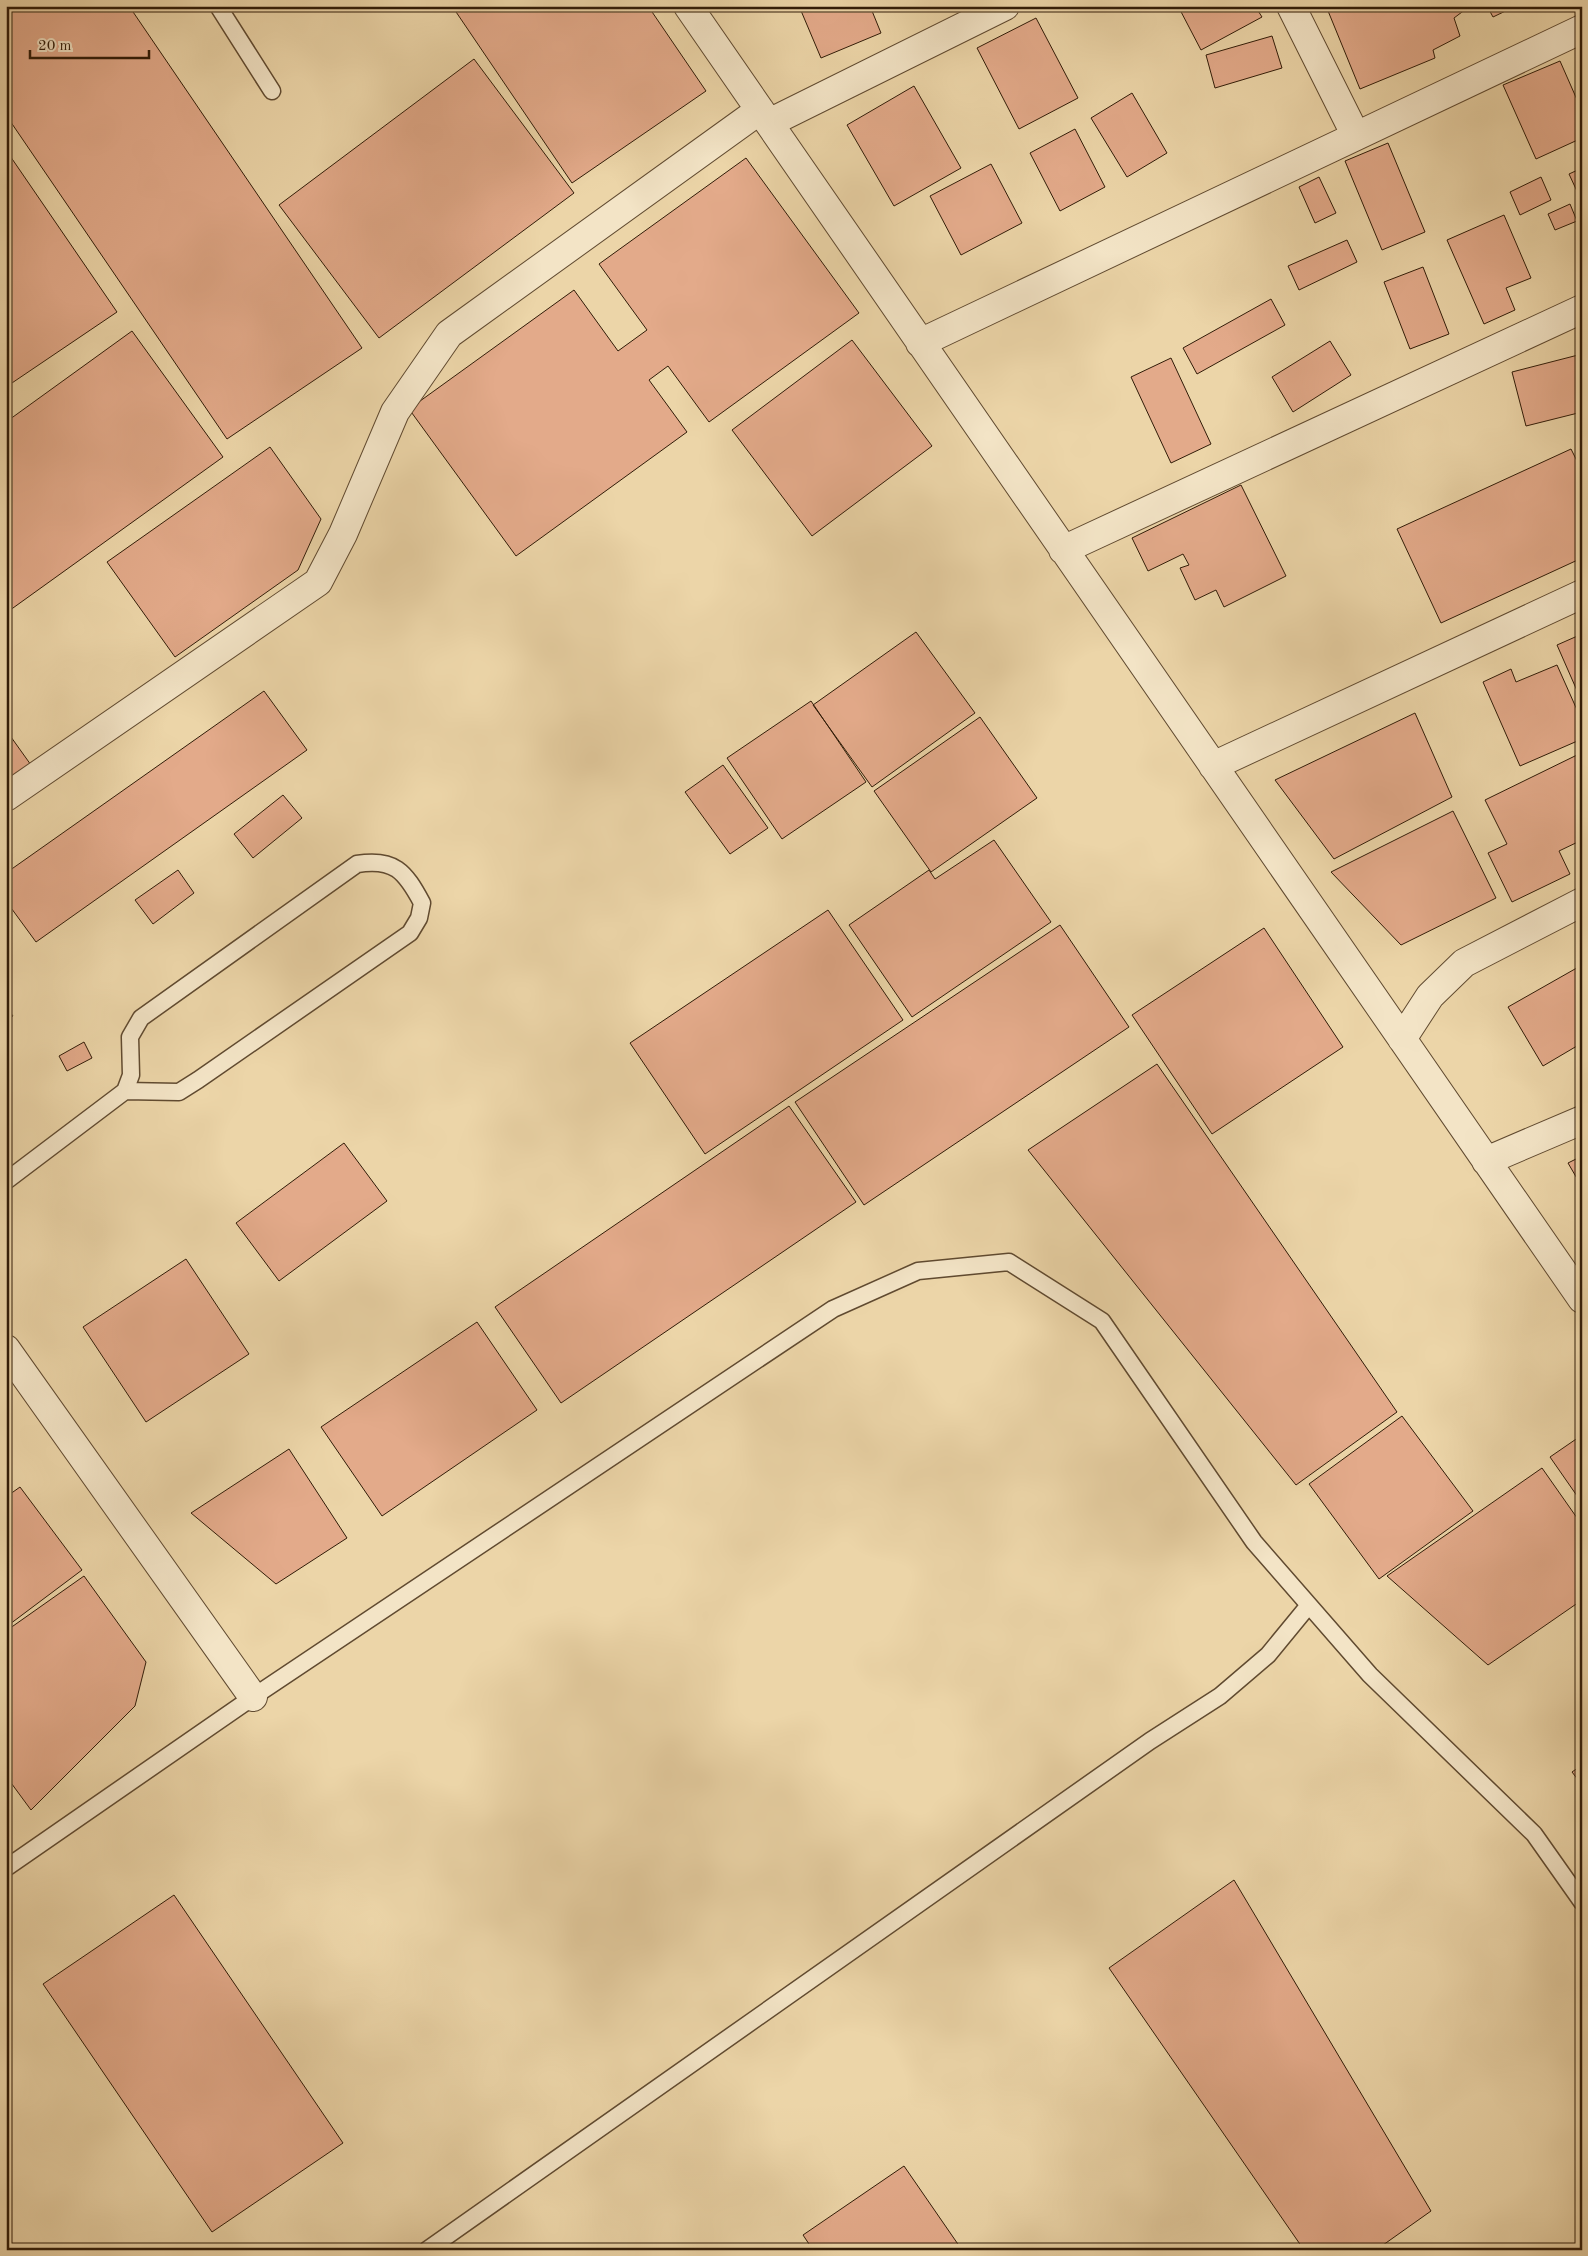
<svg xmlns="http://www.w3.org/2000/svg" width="1588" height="2256" font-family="'Old Standard TT',serif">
	<rect width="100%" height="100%" fill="#ecd5a8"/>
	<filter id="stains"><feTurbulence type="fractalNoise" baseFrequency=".004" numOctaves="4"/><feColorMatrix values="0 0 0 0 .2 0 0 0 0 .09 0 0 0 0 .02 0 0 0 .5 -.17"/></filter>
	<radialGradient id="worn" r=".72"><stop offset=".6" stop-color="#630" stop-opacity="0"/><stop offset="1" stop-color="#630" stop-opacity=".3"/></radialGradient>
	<path fill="#e3aa8a" stroke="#311c08" d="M6,6H129L362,348L227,439L6,115Z
		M452,6H648L706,91L572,183Z
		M799,6H870L881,33L821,58Z
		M1178,6H1255L1262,17L1201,50Z
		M1326,6H1470L1454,18L1460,36L1433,50L1435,58L1360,89Z
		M1487,6H1516L1493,17Z
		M1036,18L1078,98L1019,129L977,48Z
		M1272,36L1282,68L1215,88L1206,55Z
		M474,59L574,193L379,338L279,205Z
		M1560,61L1582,111V138L1536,159L1503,85Z
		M914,86L961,168L894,206L847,125Z
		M1132,93L1167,153L1127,177L1091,118Z
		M1075,129L1105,187L1060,211L1030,153Z
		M1388,143L1425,232L1382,250L1345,161Z
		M6,150L117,312L6,387Z
		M746,158L859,313L709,422L668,366L649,380L687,432L516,556L409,409L574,290L618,351L647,330L599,264Z
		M991,164L1022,223L961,255L930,196Z
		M1582,168V202L1569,174Z
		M1319,177L1336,213L1315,223L1299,187Z
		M1541,177L1551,200L1520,215L1510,192Z
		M1570,204L1577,221L1555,230L1548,214Z
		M1504,215L1531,278L1506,288L1515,310L1484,324L1447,240Z
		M1347,240L1357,262L1299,290L1288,266Z
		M1423,267L1449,334L1410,349L1384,282Z
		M1271,299L1285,325L1197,374L1183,348Z
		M132,331L223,457L6,613V422Z
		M852,340L932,446L812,536L732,430Z
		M1330,341L1351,375L1293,412L1272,377Z
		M1582,354V412L1526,426L1512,372Z
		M1171,358L1211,444L1171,463L1131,377Z
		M270,447L321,519L298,570L175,657L107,562Z
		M1571,449L1582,471V558L1441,623L1397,529Z
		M1241,485L1286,576L1224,607L1216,590L1195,600L1180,568L1189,565L1183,554L1148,571L1132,538Z
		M916,632L975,713L872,787L813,705Z
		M1582,634V702L1557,645Z
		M1557,665L1582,721V739L1520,766L1483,682L1511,669L1516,682Z
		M264,691L307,750L36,942L6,901V873Z
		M811,701L866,782L782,839L727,758Z
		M1415,713L1452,797L1334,859L1275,780Z
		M980,717L1037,798L931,872L874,791Z
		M6,730L31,765L6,782Z
		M1577,755L1582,765V840L1559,851L1570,874L1512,902L1488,853L1507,844L1485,800Z
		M723,765L768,828L730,854L685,792Z
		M283,795L302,818L253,858L234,834Z
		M1453,811L1496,898L1401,945L1331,872Z
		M994,840L1051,922L912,1017L849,925L929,870L935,879Z
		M178,870L194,893L153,924L135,900Z
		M828,910L903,1020L705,1154L630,1043Z
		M1060,925L1129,1027L864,1205L795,1102Z
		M1264,928L1343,1047L1212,1134L1132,1015Z
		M1582,965V1043L1543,1066L1508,1007Z
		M6,1007L13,1016L6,1021Z
		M84,1042L92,1058L67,1071L59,1056Z
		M1157,1064L1397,1412L1296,1485L1028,1150Z
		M789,1106L856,1202L561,1403L495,1307Z
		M344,1143L387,1201L279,1281L236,1223Z
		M1582,1156V1187L1568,1163Z
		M186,1259L249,1354L146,1422L83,1327Z
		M477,1322L537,1410L382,1516L321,1427Z
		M1402,1416L1473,1511L1379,1579L1309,1484Z
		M1582,1435V1503L1550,1457Z
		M289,1449L347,1538L276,1584L191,1513Z
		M1542,1468L1582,1525V1600L1488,1665L1387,1576Z
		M20,1487L82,1570L6,1627V1497Z
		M84,1576L146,1662L135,1706L31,1810L6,1776V1631Z
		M1582,1765V1785L1572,1772Z
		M1234,1880L1431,2211L1376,2250H1304L1109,1968Z
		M174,1895L343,2143L212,2232L43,1984Z
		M904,2166L962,2250H813L803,2235Z"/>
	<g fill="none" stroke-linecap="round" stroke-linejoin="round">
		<defs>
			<path id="lane" d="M218,6L272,91
				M6,1181L125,1091L131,1075L130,1037L141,1018L357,864C394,858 405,871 422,903L419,918L410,933L198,1080L179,1092L125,1091
				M6,1868L253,1697L833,1309L918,1271L1009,1262L1102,1321L1254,1542L1370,1675L1534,1834L1582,1902
				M427,2250L1150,1741L1220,1696L1268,1655L1309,1605"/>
			<path id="street" d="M688,6L1582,1299
				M1291,6L1356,136
				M769,123L1005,6
				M920,343L1582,29
				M1063,550L1582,309
				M1213,766L1582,594
				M6,797L318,582L343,534L395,412L449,334L760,110
				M1402,1039L1430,996L1464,963L1582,902
				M1486,1161L1582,1120
				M6,1349L253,1697"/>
		</defs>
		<use href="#lane" stroke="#604a30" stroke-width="19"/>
		<use href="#street" stroke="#604a30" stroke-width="30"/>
		<use href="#lane" stroke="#f3e4c6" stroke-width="16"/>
		<use href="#street" stroke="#f3e4c6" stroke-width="28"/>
	</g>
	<rect width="1588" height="2256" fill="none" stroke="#ecd5a8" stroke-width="25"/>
	<rect x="8" y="8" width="1573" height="2241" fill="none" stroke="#311c08" stroke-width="2.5"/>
	<rect x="12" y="12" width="1563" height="2231" fill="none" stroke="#311c08"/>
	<path d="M30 50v8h119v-8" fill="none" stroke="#311c08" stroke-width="2.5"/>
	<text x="38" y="50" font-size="15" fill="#311c08" stroke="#f3e4c6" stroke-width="4" paint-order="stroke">20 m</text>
	<rect width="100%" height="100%" filter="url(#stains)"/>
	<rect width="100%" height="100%" fill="url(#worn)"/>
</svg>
